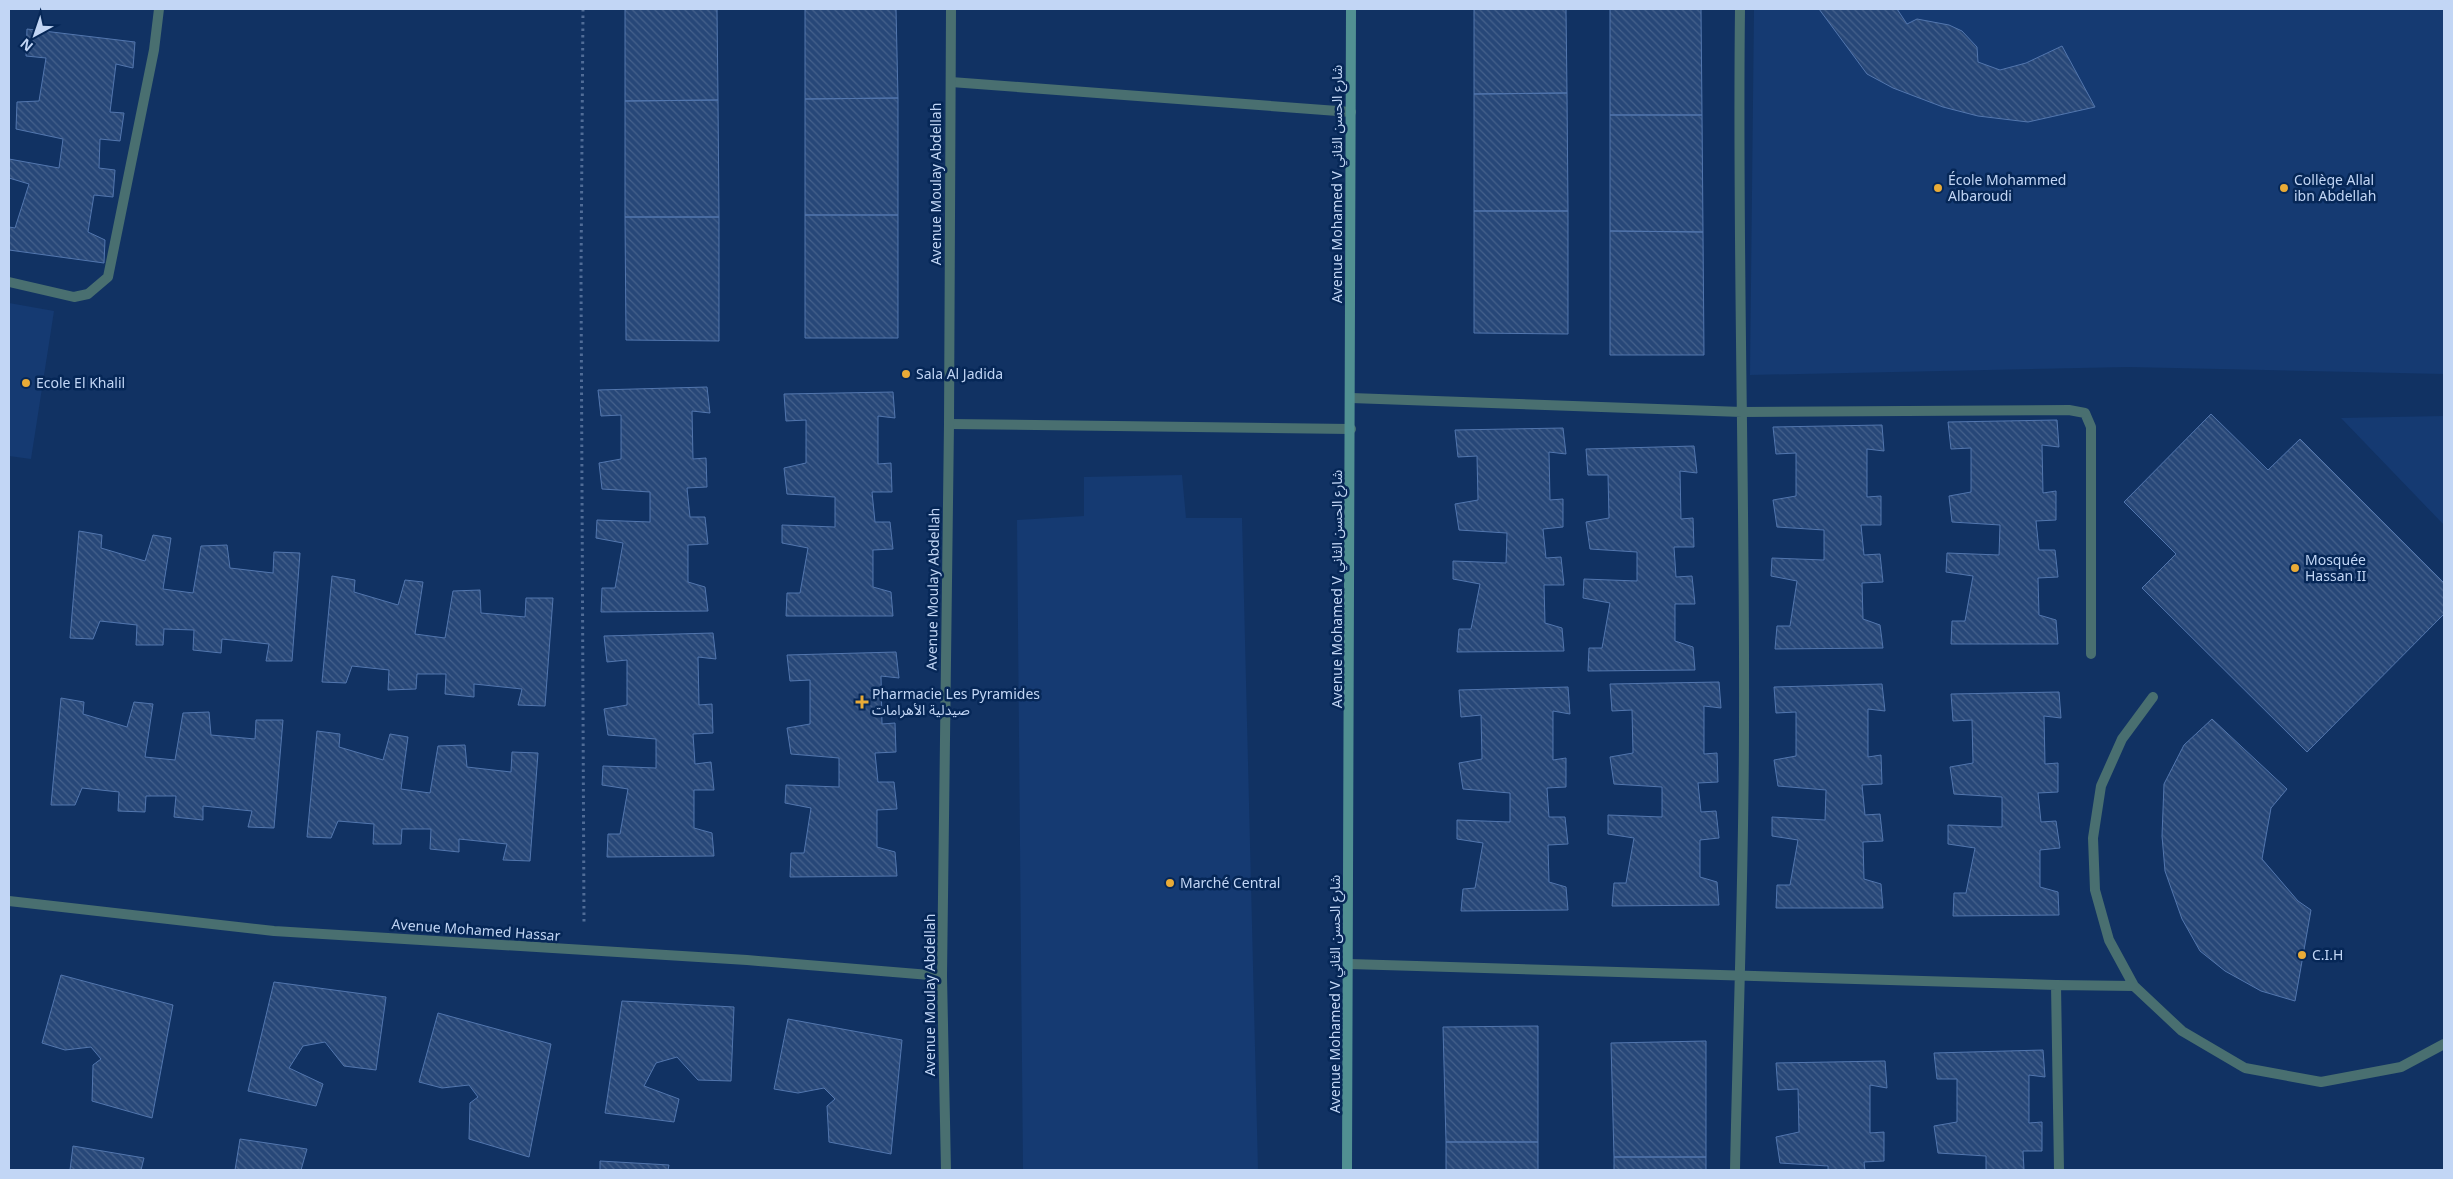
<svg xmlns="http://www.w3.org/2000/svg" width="2453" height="1179" font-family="'Noto Sans','Noto Sans Arabic',sans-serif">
	<defs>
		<pattern id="building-back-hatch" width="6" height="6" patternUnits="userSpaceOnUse" patternTransform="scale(1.25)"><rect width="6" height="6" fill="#274778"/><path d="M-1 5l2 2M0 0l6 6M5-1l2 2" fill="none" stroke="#45618c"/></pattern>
	</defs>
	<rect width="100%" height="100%" fill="#113263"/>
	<path fill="#153a72" d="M1754,9H2444V374L2128,367L1750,375Z
		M9,303L54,311L31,459L9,456Z
		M2444,416V525L2341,418Z
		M1182,475L1186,518H1242L1258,1170H1023L1017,520L1084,516V477Z"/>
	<path fill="url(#building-back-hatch)" stroke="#5276ae" d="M625,9H717L718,100L625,101Z
		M805,9H896L898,98L805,99Z
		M1474,9H1566L1567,93L1474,94Z
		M1610,9H1701L1702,115H1610Z
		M1819,9H1897L1907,24L1917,19L1949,25L1962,31L1977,47L1978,62L2000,70L2026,63L2062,46L2095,107L2028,122L1978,116L1943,107L1893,88L1867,74Z
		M27,29L135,42L133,68L116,64L110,112L124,113L120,141L100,139L99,168L115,170L113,197L94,195L88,232L105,240L104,263L9,250V227L15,228L29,184L9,178V159L59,168L63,139L16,129L17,102L39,101L46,58L26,56Z
		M1567,93L1568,211H1474V94Z
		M898,98V215H805V99Z
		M718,100L719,217H625V101Z
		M1610,115H1702L1703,232L1610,231Z
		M1474,211H1568V334L1474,333Z
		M805,215H898V338H805Z
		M625,217H719V341L626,340Z
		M1610,231L1703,232L1704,355H1610Z
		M707,387L710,413L692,411L693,459L706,458L707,487L687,488L690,517H705L708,544L688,545V582L705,587L708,611L601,612L602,588H615L623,543L596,538L597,520L650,522V492L602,489L599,463L621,459V415L601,416L598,390Z
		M893,392L895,418L878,416V464L891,463L892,492H872L875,522H890L893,549L873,550V587L891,592L893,616H786L787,593H800L808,548L782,543V525L835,527V497L787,494L784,468L806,463V420L786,421L784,394Z
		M2211,414L2268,470L2300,439L2444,583V614L2307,752L2142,588L2176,554L2124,502Z
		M2057,420L2059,447L2042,445L2043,493L2056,491V520L2036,521L2039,550H2055L2058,577L2038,578L2039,615L2056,620L2058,644H1951L1952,621H1965L1973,576L1946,572L1947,553L1999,555L2000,525L1952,522L1949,496L1971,492V448L1951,449L1948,422Z
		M1882,425L1884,451L1867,449V497L1881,496V525H1861L1864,555L1880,554L1883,582L1862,583L1863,619L1880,625L1883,648L1775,649L1777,626H1790L1797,581L1771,576L1772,558L1824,560V530L1777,527L1773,500L1796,496V453L1776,454L1773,427Z
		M1563,428L1566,454L1549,452L1550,500L1563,499V527L1543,529L1546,558L1561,557L1564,585H1544L1545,623L1562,628L1564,651L1457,652L1459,629H1471L1480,584L1453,579V561L1506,563L1507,533L1459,530L1455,504L1478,500L1477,456L1458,457L1455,430Z
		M1694,446L1697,473L1680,471L1681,519L1693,518L1694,547H1674L1676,577L1692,576L1695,604H1675V641L1693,647L1695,670L1588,671L1589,648H1602L1610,603L1583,598L1584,579L1637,581V552L1590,549L1586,522L1609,518L1608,475H1588L1586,449Z
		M79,531L102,535L101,548L145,561L153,535L171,538L163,589L193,593L201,546L227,545L230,568L273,573L274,552L300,553L292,661H266L269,644L222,639L221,653L193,650L194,630L164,629L163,645H136L137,625L100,621L93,639L70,638Z
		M332,576L355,580L354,592L398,605L405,580L423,582L415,634L445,638L453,591L480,590L481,613L525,617L526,598H553L545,706L518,705L522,689L474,684V697L445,694L446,674H417L416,689L388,690L389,670L352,666L346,683L322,682Z
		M713,633L716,659L698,657L699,705L712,704L713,733L693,734L695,764L711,762L714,790H694V828L712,833L714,856L607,857L608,834H620L628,789L602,785L603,766L656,768V739L608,735L604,709L627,705V660L607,662L604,636Z
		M896,652L899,678L881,676L882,724L895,723L896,752L875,753L878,782H894L897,809L877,810V847L895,852L897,876L790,877L791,853H804L811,808L785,803L786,785L839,787V758L791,754L787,728L810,724V680L790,681L787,655Z
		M1719,682L1721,708L1704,706V754L1717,753L1718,782L1698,783L1701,812L1716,811L1719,838L1700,840V877L1717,882L1719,905L1612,906L1614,883H1626L1634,838L1608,834V815L1662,817V787L1614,784L1610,757L1633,753L1632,710L1612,711L1610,684Z
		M1882,684L1885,711L1868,709V757L1881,755L1882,784L1862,785L1865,815L1880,814L1883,841L1863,842L1864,879L1881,884L1883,908H1776L1777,885H1790L1798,840L1772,836V817L1825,820L1826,790L1778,786L1774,760L1796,756V712L1776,713L1774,687Z
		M1568,687L1570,714L1553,711V760L1566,758V787L1547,788L1549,817H1565L1568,844L1548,845L1549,882L1566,887L1568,910L1461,911L1463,889L1475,888L1483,843L1457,839V820L1510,822V793L1463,789L1459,763L1482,759L1481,715L1461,717L1459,690Z
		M2059,692L2061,718L2044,716L2045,764L2058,763V792L2038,793L2041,822L2056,821L2060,848L2040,850V887L2058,892L2059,915L1953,916L1954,893H1966L1975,848L1948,844V825L2002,827V797L1954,794L1950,767L1973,763L1972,720L1953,721L1951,694Z
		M61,698L84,702L83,714L127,727L134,702L153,704L145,757L175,760L183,713L209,712L211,735L255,739L256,720H283L274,828L248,827L252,811L203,806V820L174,817L176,796H146L145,812L118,811L119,792L82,788L75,805H51Z
		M2212,719L2287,789L2271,808L2262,859L2298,901L2311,910L2295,1001L2261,991L2225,971L2200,951L2182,919L2165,871L2162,836L2164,784L2184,745Z
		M317,731L340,734L339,747L383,760L390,734L408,737L401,789L430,793L438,746L465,745L467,767L511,772L512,752L538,753L530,861L503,860L507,844L459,839V852L430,849L431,829H402L401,844H373L374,824L338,821L331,838L307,837Z
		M61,975L173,1005L152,1118L92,1101L93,1065L101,1059L91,1047L65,1050L42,1043Z
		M274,982L386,997L376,1070L344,1066L325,1042L303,1046L289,1068L323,1084L316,1106L248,1091Z
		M622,1001L734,1007L731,1081L698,1080L677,1057L656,1063L644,1086L679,1099L674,1122L605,1113Z
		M438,1013L551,1044L529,1157L469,1139L470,1103L478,1097L469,1085L442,1088L419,1082Z
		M788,1019L902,1040L891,1154L829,1142L827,1106L835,1099L824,1088L798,1093L774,1089Z
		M1538,1026V1142H1446L1443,1027Z
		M1706,1041V1157H1614L1611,1043Z
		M2043,1050L2045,1077L2029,1075V1123L2042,1122V1151H2023L2024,1170H1986V1156L1938,1153L1934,1126L1957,1122V1079H1937L1934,1053Z
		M1885,1061L1887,1088L1870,1085V1133L1884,1132V1161L1864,1162L1865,1170H1828V1166L1780,1163L1776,1137L1799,1132L1798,1089L1778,1090L1776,1063Z
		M240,1139L307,1149L301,1170H235Z
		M1446,1142H1538V1170H1446Z
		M73,1146L144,1158L141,1170H70Z
		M1614,1157H1706V1170H1614Z
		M600,1161L669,1165L668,1170H600Z"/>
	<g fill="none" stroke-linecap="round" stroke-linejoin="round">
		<path stroke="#506c97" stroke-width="3" stroke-dasharray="2.5 4" stroke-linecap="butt" d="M583,9L581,274L584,923"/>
		<path stroke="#496f70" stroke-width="10" d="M951,82L1351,112
			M949,424L1351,429"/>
		<path stroke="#496f70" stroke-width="10" d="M9,282L74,297L88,294L108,277L154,50L159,9
			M1351,398L1742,412L2069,410L2085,413L2091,427V654
			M2153,697L2122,739L2101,786L2093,838L2095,890L2109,940L2134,986L2182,1031L2245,1068L2321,1082L2401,1067L2444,1044
			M9,901L274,931L747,960L942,976
			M1349,964L2056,985L2134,986
			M2056,985L2059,1170
			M946,1170L942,976L949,424L951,9
			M1735,1170C1738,1020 1744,871 1744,721C1745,483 1737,246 1740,9"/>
		<path stroke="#519092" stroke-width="10" d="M1347,1170L1351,9"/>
	</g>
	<g fill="#e9ab37" stroke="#062757" stroke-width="2">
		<circle cx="1938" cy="188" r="5"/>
		<circle cx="2284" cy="188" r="5"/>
		<circle cx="906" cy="374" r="5"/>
		<circle cx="26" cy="383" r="5"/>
		<circle cx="2295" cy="568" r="5"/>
		<path d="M859.5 694.5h5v5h5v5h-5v5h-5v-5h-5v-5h5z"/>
		<circle cx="1170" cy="883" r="5"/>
		<circle cx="2302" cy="955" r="5"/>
	</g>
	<g text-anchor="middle" stroke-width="5" stroke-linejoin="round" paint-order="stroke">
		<g font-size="14" fill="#c2d6f5" stroke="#062757" text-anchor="start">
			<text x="1948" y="185">École Mohammed<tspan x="1948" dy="16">Albaroudi</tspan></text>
			<text x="2294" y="185">Collège Allal<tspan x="2294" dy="16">ibn Abdellah</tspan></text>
			<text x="916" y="379">Sala Al Jadida</text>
			<text x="36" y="388">Ecole El Khalil</text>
			<text x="2305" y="565">Mosquée<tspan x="2305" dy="16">Hassan II</tspan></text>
			<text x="872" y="699">Pharmacie Les Pyramides<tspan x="872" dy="16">صيدلية الأهرامات</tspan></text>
			<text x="1180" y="888">Marché Central</text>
			<text x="2312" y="960">C.I.H</text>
		</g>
		<g font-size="14" fill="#c2d6f5" stroke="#062757">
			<text transform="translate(936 184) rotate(-90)" y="5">Avenue Moulay Abdellah</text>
			<text transform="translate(1337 184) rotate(-90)" y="5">Avenue Mohamed V شارع الحسن الثاني</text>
			<text transform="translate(933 589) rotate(-89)" y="5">Avenue Moulay Abdellah</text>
			<text transform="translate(1337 589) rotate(-90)" y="5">Avenue Mohamed V شارع الحسن الثاني</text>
			<text transform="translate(476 930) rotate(4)" y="5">Avenue Mohamed Hassar</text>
			<text transform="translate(1335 994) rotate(-90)" y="5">Avenue Mohamed V شارع الحسن الثاني</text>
			<text transform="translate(930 995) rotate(-90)" y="5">Avenue Moulay Abdellah</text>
		</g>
	</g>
	<rect width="2453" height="1179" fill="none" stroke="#c2d6f5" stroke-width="20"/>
	<g transform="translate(35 35) rotate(220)" stroke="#062757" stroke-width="4" paint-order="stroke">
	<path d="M0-4L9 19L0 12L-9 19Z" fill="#c2d6f5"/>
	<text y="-8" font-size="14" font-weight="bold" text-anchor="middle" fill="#c2d6f5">N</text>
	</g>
</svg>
